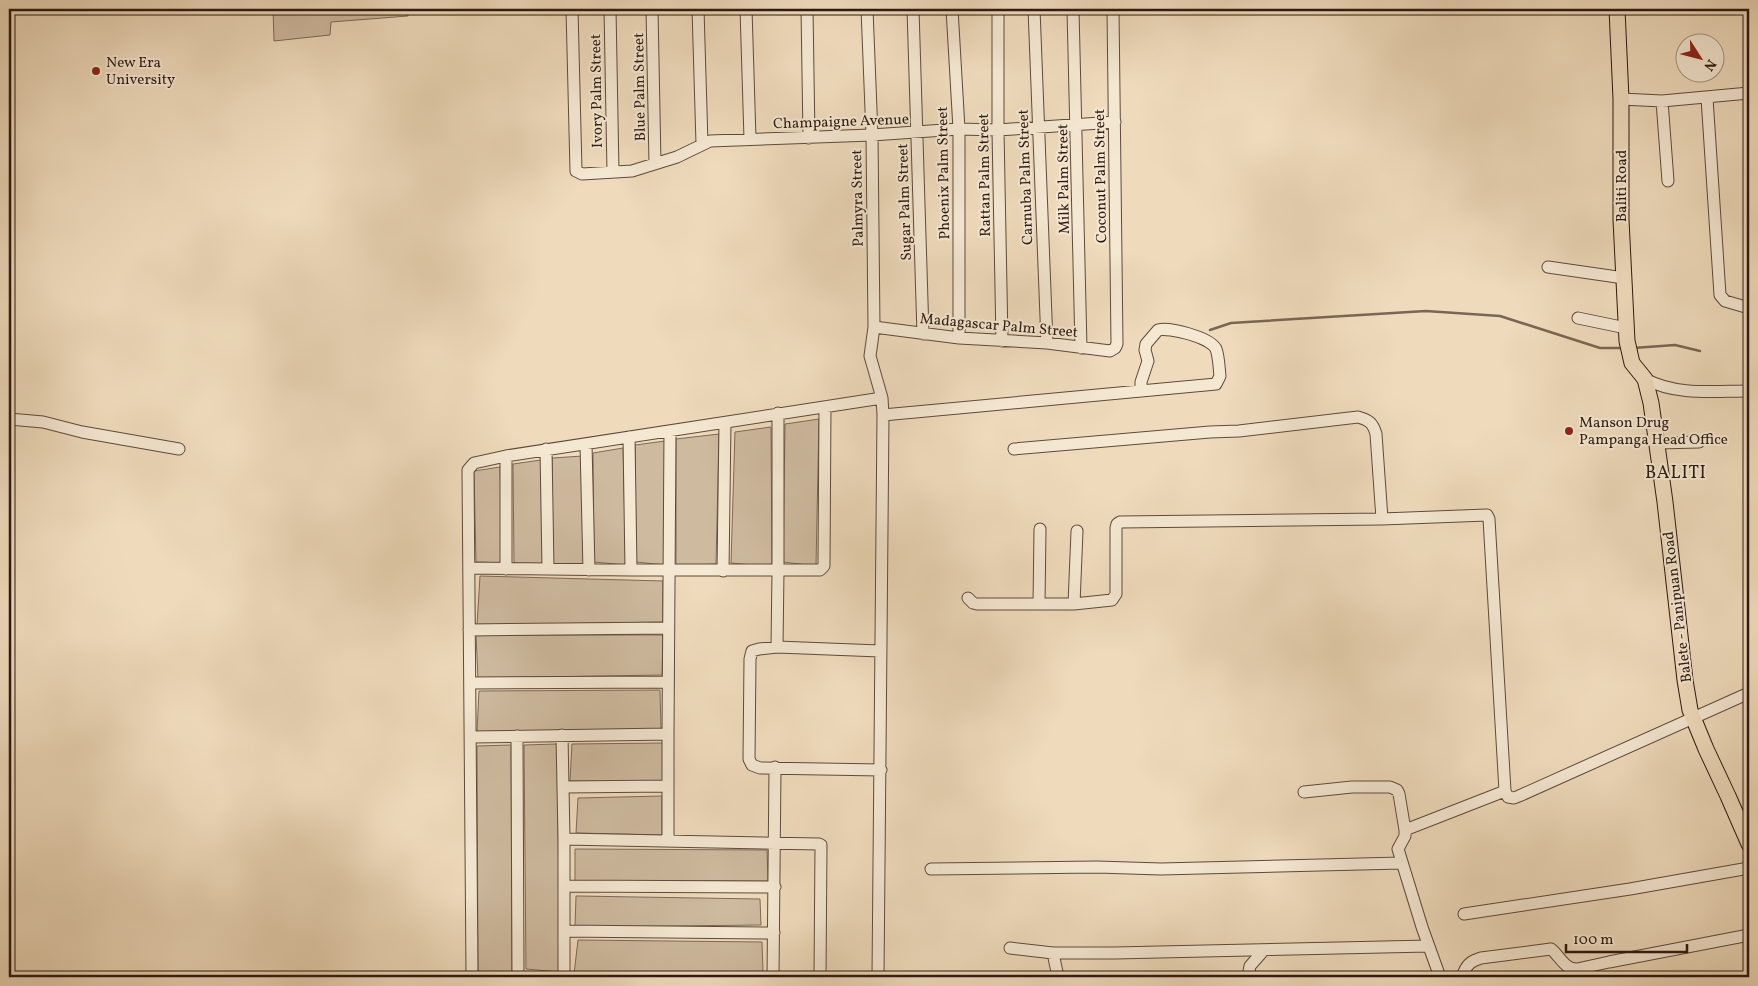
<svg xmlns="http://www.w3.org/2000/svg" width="1758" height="986" font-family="Vollkorn,serif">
	<rect width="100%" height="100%" fill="#efdbbc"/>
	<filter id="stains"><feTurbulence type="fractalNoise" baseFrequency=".004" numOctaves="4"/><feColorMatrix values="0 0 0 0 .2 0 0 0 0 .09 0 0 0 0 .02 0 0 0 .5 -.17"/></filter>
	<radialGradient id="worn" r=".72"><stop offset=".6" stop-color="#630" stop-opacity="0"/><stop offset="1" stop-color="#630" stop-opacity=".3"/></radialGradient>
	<path fill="#ceba9f" stroke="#7e6a58" d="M273,9H408V16L331,22L330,35L274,41Z
		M819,419L816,566L783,562L785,424Z
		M771,427L772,567L731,563L735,432Z
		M719,434L716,564L676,566V439Z
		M665,441V565L636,562L635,445Z
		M623,448L626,565L594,562L593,453Z
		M583,456L584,566L552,564V458Z
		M541,460L544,565L514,563L513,464Z
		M500,467L503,563L476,562L474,471Z
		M480,576L663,581V622L477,625Z
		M476,635H663L662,675L478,678Z
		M660,690L661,730L477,732L479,691Z
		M663,743L664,782L570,781L572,744Z
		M557,744L560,972L526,969L524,745Z
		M511,745L512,974L478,972L477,746Z
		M662,796V835L576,833L578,798Z
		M575,849L767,850L768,881H575Z
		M576,896L760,899L761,925L575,927Z
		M578,940L762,942L763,972L574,974Z"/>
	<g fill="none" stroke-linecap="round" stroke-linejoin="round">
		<path stroke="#7a6655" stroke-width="2.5" d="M1210,330L1231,323L1426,311L1500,316L1600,348H1622
			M1633,348L1675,345L1700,351"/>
		<defs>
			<path id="minor" d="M572,9L576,171L582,174L632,171L677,157L710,141L872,135L959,129L998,130L1115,122
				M610,9L613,172
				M652,9L655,164
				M698,9L702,144
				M746,9L750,139
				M807,9L809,138
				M867,9L872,135L874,327L870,356L882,398L883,415L878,977
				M913,9L923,334
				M952,9L959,129V338
				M998,9V130L1002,341
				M1034,9L1047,343
				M1073,9L1081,348
				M1707,98L1720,295L1725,301L1749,308
				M1621,99L1662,101L1749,93
				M1662,101L1668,181
				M1548,267L1624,278
				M1578,318L1626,328
				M874,327L959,338L1047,343L1110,351L1115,348L1117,344L1113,9
				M1645,379C1677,396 1714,391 1749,391
				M883,415L1216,384L1220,376C1219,368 1219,357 1216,349C1210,337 1169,327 1158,330L1146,344L1145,350L1148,361L1141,382V390
				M9,419L43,422L82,432L179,449
				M629,437L631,570
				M1657,443L1699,442
				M586,444L589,570
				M546,449L548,569
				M1014,449L1210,432L1239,431L1358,417C1369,420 1373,423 1376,434L1382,519
				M506,456V569
				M469,568L631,570H820L824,566L825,407
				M723,571L725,423
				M968,598L973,603L977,604H1074L1112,600L1116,594V528L1117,524L1120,522L1382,519L1487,515L1489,519L1505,791L1508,797L1514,798L1519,796L1749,693
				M1039,604L1040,529
				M1074,604L1077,531
				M469,630L668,628
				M777,647L778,571V413
				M880,651L777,647L759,649L752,651L750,659L749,759L752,765L760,768L881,770
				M470,683L668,682
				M562,735L564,839V977
				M517,736L518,977
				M471,737L668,734L670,432
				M563,787L668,786
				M1304,792L1352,787H1390L1397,790L1399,794L1405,830
				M564,839L819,844L821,845L820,977
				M668,841V734
				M931,869L1097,867L1161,869L1401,863
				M564,886L775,887
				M1464,914L1630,889L1749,868
				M564,931L774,933
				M1010,948L1053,953H1115L1428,946
				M1053,953L1058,977
				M1464,972C1468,963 1472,961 1481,958L1551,949C1559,955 1565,970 1577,969L1609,962L1749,935
				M474,977L472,973L468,470L474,463L506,456L882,398
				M773,977L775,767
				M1248,977L1250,966L1264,950
				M1440,977L1422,927L1398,849L1405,836V830L1505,791"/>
			<path id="major" d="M1617,9L1621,99V220L1627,341L1632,363L1645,379L1651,403L1665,502L1685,680L1690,710L1706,749L1728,796L1749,844"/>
		</defs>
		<use href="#minor" stroke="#5e4a3c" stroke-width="13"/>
		<use href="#major" stroke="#2d1911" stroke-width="17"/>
		<use href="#minor" stroke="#f5e8d3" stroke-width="11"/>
		<use href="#major" stroke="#efdbbc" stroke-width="15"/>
	</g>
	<g fill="#8f2418" stroke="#f5e8d3" stroke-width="2">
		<circle cx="96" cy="71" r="5"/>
		<circle cx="1569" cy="431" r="5"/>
	</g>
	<g text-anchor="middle" stroke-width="4" stroke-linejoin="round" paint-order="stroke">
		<g font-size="15" fill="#2d1911" stroke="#f5e8d3" text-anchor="start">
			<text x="106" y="67">New Era<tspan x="106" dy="17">University</tspan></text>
			<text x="1579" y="427">Manson Drug<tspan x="1579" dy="17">Pampanga Head Office</tspan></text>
		</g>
		<g font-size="15" fill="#2d1911" stroke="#f5e8d3">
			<text transform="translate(639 87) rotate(-91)" y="5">Blue Palm Street</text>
			<text transform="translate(596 91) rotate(-91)" y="5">Ivory Palm Street</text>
			<text transform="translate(841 121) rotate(-2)" y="5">Champaigne Avenue</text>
			<text transform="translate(943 173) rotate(-91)" y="5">Phoenix Palm Street</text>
			<text transform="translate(984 175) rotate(-91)" y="5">Rattan Palm Street</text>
			<text transform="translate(1100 176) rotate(-91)" y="5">Coconut Palm Street</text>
			<text transform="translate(1025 177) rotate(-92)" y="5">Carnuba Palm Street</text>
			<text transform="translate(1063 179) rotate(-91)" y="5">Milk Palm Street</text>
			<text transform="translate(1621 186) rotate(-90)" y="5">Baliti Road</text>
			<text transform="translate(857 198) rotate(-91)" y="5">Palmyra Street</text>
			<text transform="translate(904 202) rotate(-92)" y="5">Sugar Palm Street</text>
			<text transform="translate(999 325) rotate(5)" y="5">Madagascar Palm Street</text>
			<text transform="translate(1677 607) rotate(-97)" y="5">Balete - Panipuan Road</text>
		</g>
		<g font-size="18" letter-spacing="1" fill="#2d1911" stroke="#f5e8d3">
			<text x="1676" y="478">BALITI</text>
		</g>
	</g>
	<rect width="1758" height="986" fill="none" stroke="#efdbbc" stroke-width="30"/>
	<rect x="10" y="10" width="1738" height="966" fill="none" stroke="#2d1911" stroke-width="2.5"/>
	<rect x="15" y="15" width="1728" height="956" fill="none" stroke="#2d1911"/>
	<g transform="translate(1700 58) rotate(126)"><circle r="24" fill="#f5e8d3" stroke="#a59585"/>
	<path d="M0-4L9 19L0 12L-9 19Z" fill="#8f2418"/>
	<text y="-8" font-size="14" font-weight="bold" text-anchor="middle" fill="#2d1911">N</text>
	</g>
	<path d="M1566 944v8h121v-8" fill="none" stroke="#2d1911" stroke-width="2.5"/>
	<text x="1573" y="944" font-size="15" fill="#2d1911" stroke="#f5e8d3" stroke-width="4" paint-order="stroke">100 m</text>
	<rect width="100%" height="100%" filter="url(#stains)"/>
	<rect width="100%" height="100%" fill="url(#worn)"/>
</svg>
